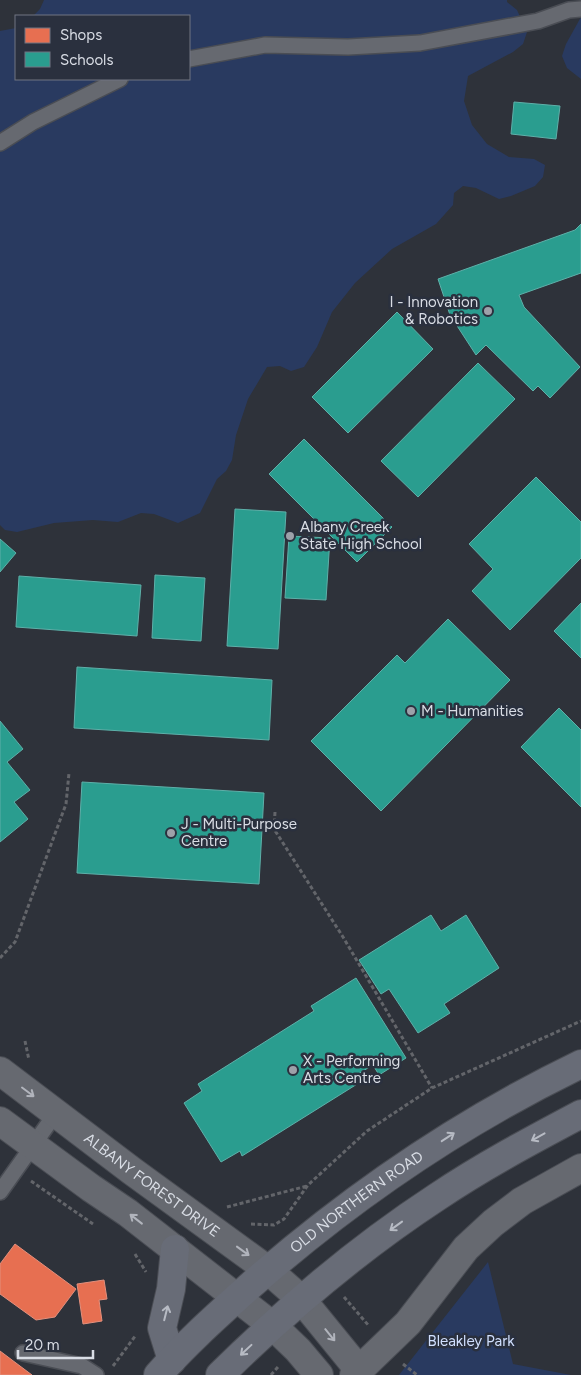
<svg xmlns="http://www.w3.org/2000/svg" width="581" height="1375" font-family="Figtree,sans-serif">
	<rect width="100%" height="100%" fill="#2e323a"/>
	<path fill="#293a60" d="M44,0H507V2L517,10L527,32L523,44L513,52L468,76L464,101L472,125L487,144L509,157L534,159L545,165L543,177L535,186L511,196L499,199L476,188L463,186L454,193L453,205L436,224L392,249L355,283L332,312L317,347L304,367L291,371L280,366L267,367L248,399L236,435L232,460L226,471L217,479L200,513L178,523L154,514L141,513L118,522L93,520L54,523L17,532L5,530L0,525V31L16,28V79H189V16H33L40,9Z
		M581,17V79L567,68L562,56L566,44Z
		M488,1262L513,1364L571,1375H399Z"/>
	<path fill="#e76f51" stroke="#e3907d" d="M15,1244L76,1289L55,1317L36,1320L0,1294V1264Z
		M104,1280L107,1299L99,1300L102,1321L83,1324L77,1284Z
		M0,1351L32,1375H0Z"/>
	<path fill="#2a9d8f" stroke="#5eb0a9" d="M514,102L560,106L556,139L511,134Z
		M581,224V273L519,295L524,307L580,367L550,398L538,386L533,391L486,345L476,355L450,315L438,279L575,230Z
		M397,312L433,349L348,433L312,397Z
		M478,363L515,399L418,497L381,461Z
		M304,439L392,527L357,562L269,474Z
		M536,477L581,522V558L510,630L472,591L493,569L469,544Z
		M235,509L286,512L278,649L227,646Z
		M289,536L330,538L326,600L285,598Z
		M0,539L16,553L0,572Z
		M155,575L205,578L201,641L152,638Z
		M19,576L141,585L137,636L16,627Z
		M581,603V658L554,631Z
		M448,619L510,680L381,811L311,741L397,655L405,663Z
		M77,667L272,680L269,740L74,728Z
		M559,708L581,730V807L521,747Z
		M0,721L23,749L7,762L30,790L14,802L28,819L0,842Z
		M82,782L264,793L259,884L77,873Z
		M431,915L441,931L466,915L499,968L444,1004L450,1013L418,1033L389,989L381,994L359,960Z
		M356,978L406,1058L379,1075L373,1065L358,1074L362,1081L242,1156L240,1151L221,1162L184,1103L202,1091L198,1084L314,1011L311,1006Z"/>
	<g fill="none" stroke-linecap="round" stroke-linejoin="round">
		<defs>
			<path id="service" d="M189,59L265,45L348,47L420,43L538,21L569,10L581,9
				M0,143L33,122L120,79
				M0,1192L56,1113
				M23,1353L82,1366L96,1375"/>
			<path id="minor" d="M302,1300L359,1370
				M273,1326L298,1350L319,1375
				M354,1375L408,1323L466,1248L493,1223L522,1201L581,1168"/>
			<g id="tertiary">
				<path id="s1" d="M0,1071L132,1171L268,1270L302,1300"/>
				<path d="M0,1121L91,1188L128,1213L273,1326"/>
			</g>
			<g id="trunk">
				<path d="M172,1360L162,1328L171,1289L175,1249"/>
				<path id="s2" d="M158,1375C187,1342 219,1314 251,1285C351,1197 461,1122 581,1064"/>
				<path d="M220,1375C286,1310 359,1248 437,1197C483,1166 532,1140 581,1114"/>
			</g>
		</defs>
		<use href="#service" stroke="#4a4d54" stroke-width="18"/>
		<use href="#minor" stroke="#4a4d54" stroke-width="30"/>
		<use href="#tertiary" stroke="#4a4d54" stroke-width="30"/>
		<use href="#trunk" stroke="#4a4d54" stroke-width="30"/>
		<path stroke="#63656a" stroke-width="3" stroke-dasharray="4 2.5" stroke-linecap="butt" d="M275,812L274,829L343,937L432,1088
			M0,958L15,942L66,804L69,773
			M25,1041L29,1060
			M31,1181L93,1224
			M227,1207L307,1186
			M251,1224L274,1225L284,1219L308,1185L367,1131L432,1088L581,1021
			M135,1254L146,1272
			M344,1297L369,1326
			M403,1364L417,1375
			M113,1366L136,1335
			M271,1375L278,1367"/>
		<use href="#service" stroke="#666970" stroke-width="15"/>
		<use href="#minor" stroke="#666970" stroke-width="28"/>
		<use href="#tertiary" stroke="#666970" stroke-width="28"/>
		<use href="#trunk" stroke="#686c77" stroke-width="28"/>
	</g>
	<defs><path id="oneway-shaft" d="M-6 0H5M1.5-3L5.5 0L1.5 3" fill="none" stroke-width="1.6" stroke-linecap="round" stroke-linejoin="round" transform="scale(1.25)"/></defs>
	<g stroke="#b1b4bc">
		<use href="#oneway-shaft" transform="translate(28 1092) rotate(37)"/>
		<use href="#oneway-shaft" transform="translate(136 1219) rotate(-142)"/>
		<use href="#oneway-shaft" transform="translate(243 1251) rotate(36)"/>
		<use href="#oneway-shaft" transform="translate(330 1335) rotate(51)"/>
	</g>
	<g stroke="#b7bbc4">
		<use href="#oneway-shaft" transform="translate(448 1137) rotate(-33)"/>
		<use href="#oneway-shaft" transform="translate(538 1137) rotate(151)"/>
		<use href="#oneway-shaft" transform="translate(396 1226) rotate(144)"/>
		<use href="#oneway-shaft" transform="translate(166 1313) rotate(-76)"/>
		<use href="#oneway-shaft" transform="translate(246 1350) rotate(137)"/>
	</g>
	<g fill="#9da1a9" stroke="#2a303e" stroke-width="2">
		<circle cx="488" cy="311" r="5"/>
		<circle cx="290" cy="536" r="5"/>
		<circle cx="411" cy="711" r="5"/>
		<circle cx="171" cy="833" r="5"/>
		<circle cx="293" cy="1070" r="5"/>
	</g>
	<g text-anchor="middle" stroke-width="5" stroke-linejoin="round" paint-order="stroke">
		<g font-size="15" fill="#d9dde5" stroke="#2a303e" text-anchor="start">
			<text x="478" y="307" text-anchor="end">I - Innovation<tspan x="478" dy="17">&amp; Robotics</tspan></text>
			<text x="300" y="532">Albany Creek<tspan x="300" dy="17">State High School</tspan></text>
			<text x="421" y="716">M - Humanities</text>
			<text x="181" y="829">J - Multi-Purpose<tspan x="181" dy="17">Centre</tspan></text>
			<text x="303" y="1066">X - Performing<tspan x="303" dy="17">Arts Centre</tspan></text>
		</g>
		<g font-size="15" fill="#d9dde5" stroke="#2a303e">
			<text dy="5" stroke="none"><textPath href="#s1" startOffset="190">ALBANY FOREST DRIVE</textPath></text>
			<text dy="5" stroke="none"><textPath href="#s2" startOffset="264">OLD NORTHERN ROAD</textPath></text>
		</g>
		<g font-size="15" fill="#d0dffe" stroke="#2a303e">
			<text x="471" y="1346">Bleakley Park</text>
		</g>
	</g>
	<rect x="15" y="15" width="175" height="65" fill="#2a303e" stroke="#707581"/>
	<rect x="25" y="28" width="25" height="15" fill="#e76f51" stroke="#707581"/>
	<text x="60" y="40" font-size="15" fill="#d9dde5">Shops</text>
	<rect x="25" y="52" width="25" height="15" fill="#2a9d8f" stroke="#707581"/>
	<text x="60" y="65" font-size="15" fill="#d9dde5">Schools</text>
	<path d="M18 1350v8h75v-8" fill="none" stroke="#d9dde5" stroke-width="2.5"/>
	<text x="25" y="1350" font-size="15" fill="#d9dde5" stroke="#2a303e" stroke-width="4" paint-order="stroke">20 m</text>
</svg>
